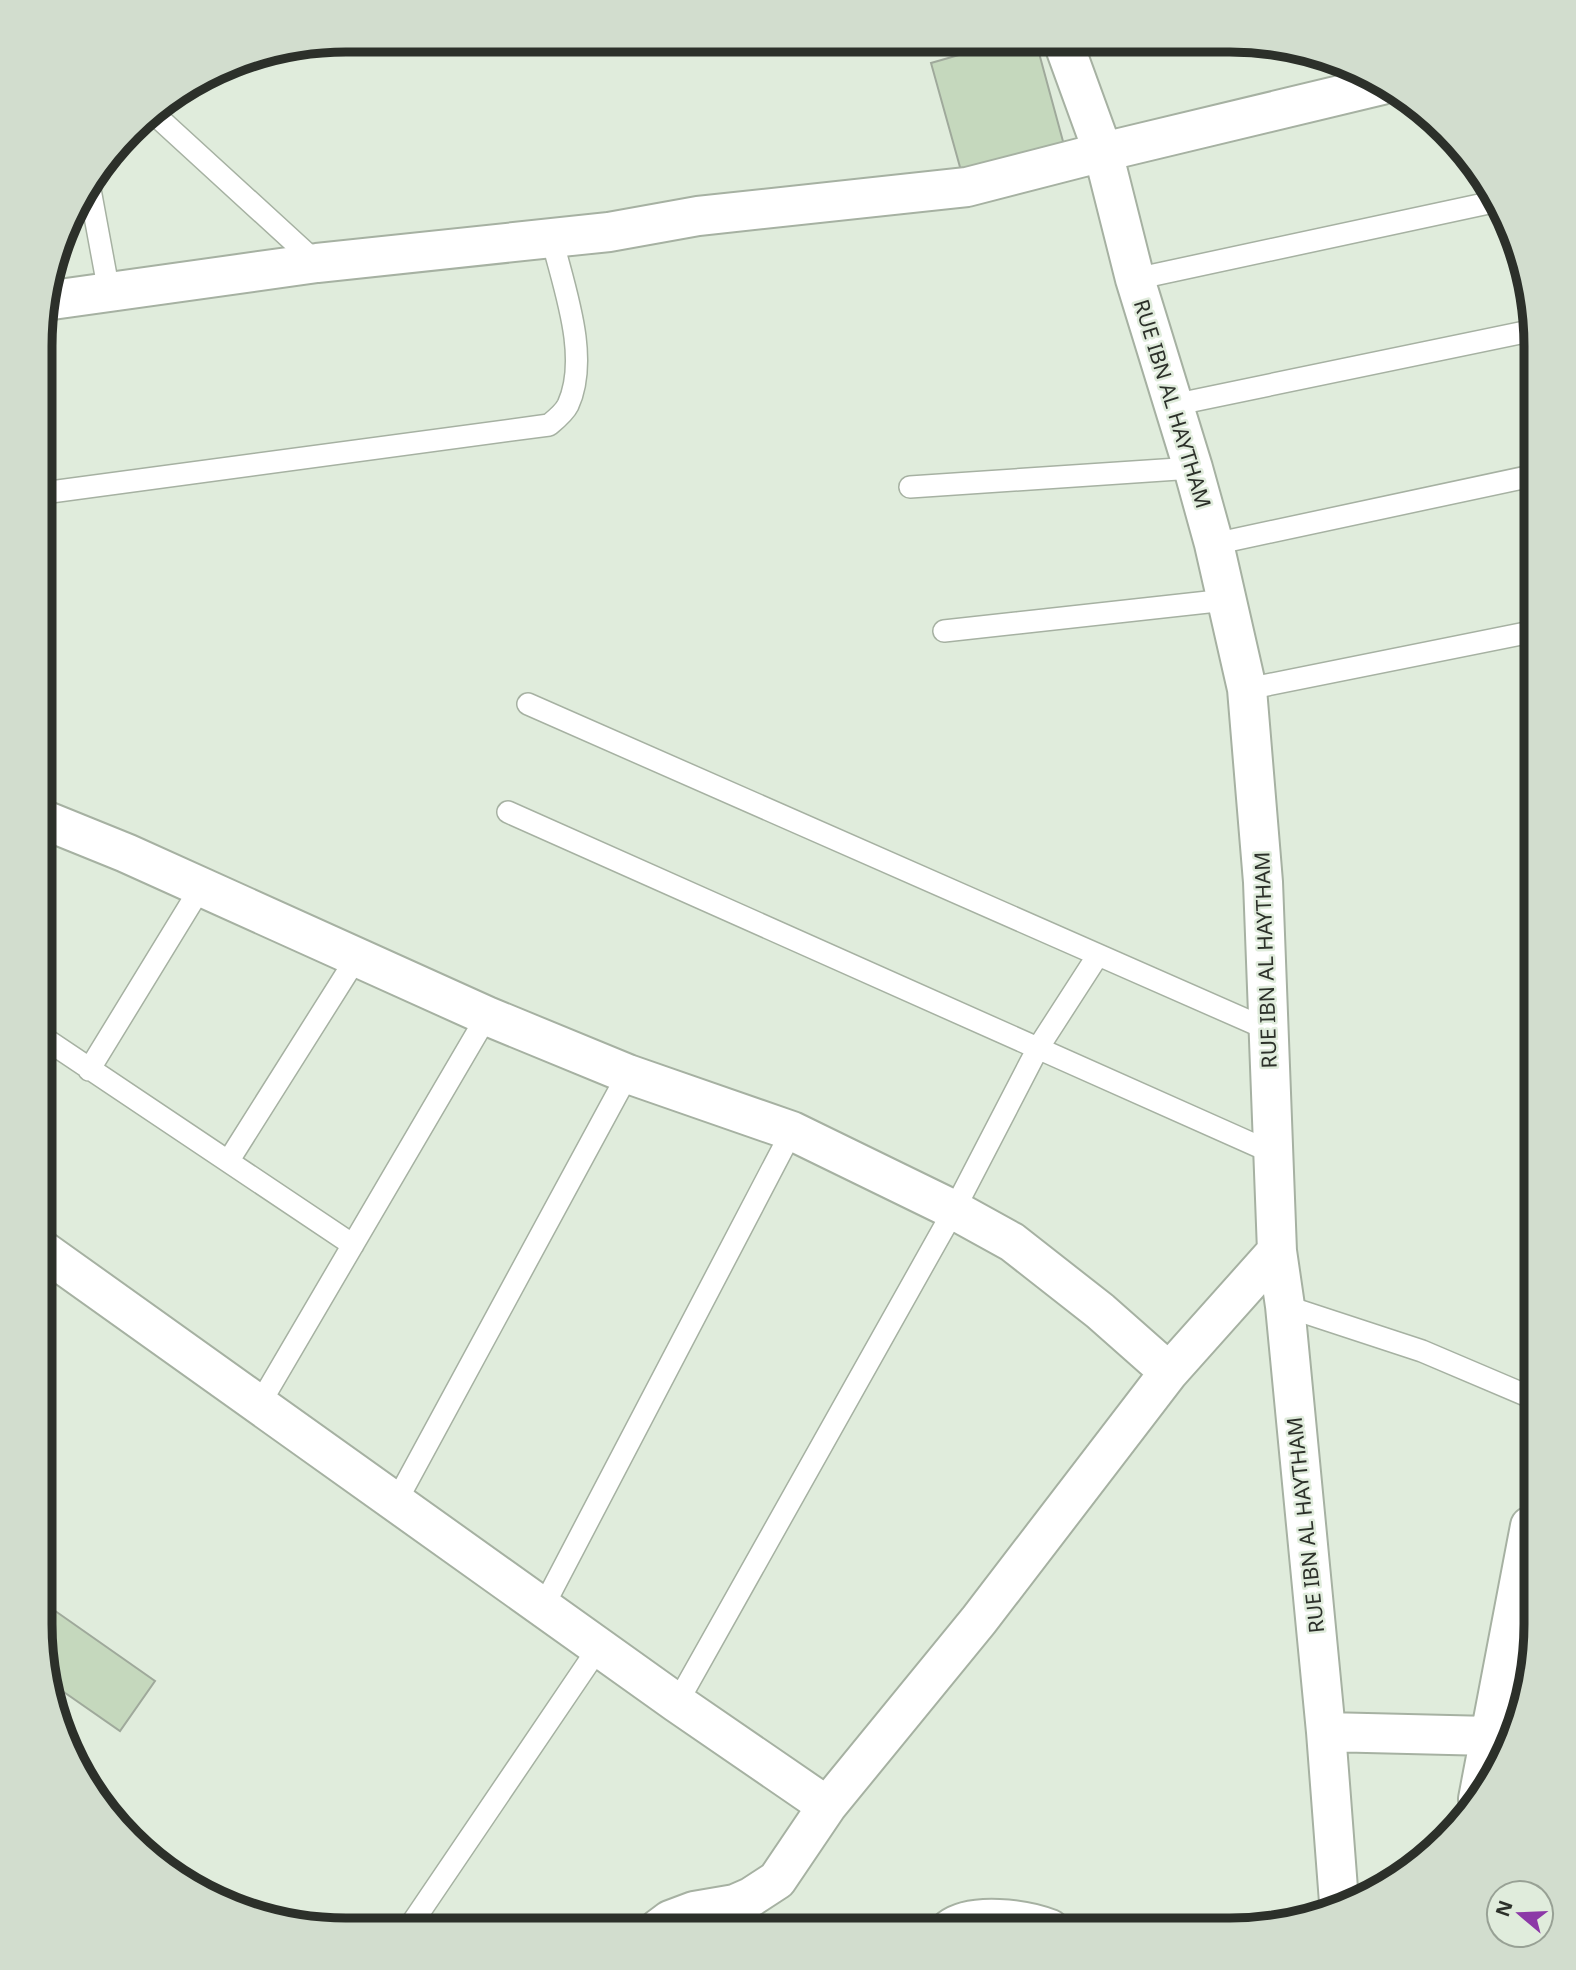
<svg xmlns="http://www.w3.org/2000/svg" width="1576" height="1970" font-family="'Noto Sans',sans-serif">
	<rect width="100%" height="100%" fill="#e0ecdc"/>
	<path fill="#c5d8bd" stroke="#9fa99b" stroke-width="2" d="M1004,42H1036L1067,156L965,185L931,63Z
		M41,1601L155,1681L120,1731L48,1681L40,1624Z"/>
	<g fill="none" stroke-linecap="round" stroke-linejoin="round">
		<defs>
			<path id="service" d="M152,112L317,263
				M89,184L109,292
				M1135,279L1498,201
				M1173,405L1534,330
				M910,487L1193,468
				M43,493L549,425C555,420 564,413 568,405C590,357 564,288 552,239
				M1214,544L1536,475
				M944,631L1226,600
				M1247,689L1536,631
				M528,704L1269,1030
				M508,812L1273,1153
				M41,1036L353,1245
				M89,1070L201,887
				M229,1160L357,957
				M1285,1306L1422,1351L1535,1399
				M259,1405L487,1016
				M396,1502L628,1074
				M543,1607L792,1131
				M677,1703L954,1210L1038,1048L1098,955
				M408,1929L599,1647"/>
			<path id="minor" d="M1063,42L1103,152L1135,279L1193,468L1214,544L1247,689L1263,882L1277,1251L1285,1306L1326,1732L1339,1902
				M45,301L317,263L609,232L698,216L967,187L1103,152L1382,85
				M42,819L126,853L487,1016L628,1074L792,1131L954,1210L1012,1242L1100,1311L1169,1372
				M41,1249L677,1703L827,1806
				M1326,1732L1490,1736L1511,1739
				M1478,1799L1530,1526
				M658,1929L670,1920L694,1911L735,1904L751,1897L777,1880L827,1806L979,1620L1169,1372L1277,1251
				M950,1929C972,1912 1025,1919 1050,1929"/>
		</defs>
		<use href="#service" stroke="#a6b1a2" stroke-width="24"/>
		<use href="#minor" stroke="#a6b1a2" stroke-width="42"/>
		<use href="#service" stroke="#fff" stroke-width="21"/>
		<use href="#minor" stroke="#fff" stroke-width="38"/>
	</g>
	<g text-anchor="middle" stroke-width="5" stroke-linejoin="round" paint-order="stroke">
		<g font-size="21" fill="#2c302a" stroke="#e0ecdc">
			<text transform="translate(1172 404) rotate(73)" y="7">RUE IBN AL HAYTHAM</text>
			<text transform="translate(1266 960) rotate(-92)" y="7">RUE IBN AL HAYTHAM</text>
			<text transform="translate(1306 1525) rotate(-96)" y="7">RUE IBN AL HAYTHAM</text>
		</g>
	</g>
	<path d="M0 0H1576V1970H0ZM346 52H1230A294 294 0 0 1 1524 346V1624A294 294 0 0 1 1230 1918H346A294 294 0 0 1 52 1624V346A294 294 0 0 1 346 52Z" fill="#d2ddce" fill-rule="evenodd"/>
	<path fill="none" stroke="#2c302a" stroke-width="9" d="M346 52H1230A294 294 0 0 1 1524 346V1624A294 294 0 0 1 1230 1918H346A294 294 0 0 1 52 1624V346A294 294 0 0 1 346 52Z"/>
	<g transform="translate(1520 1914) rotate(289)"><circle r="33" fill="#e0ecdc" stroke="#98a195" stroke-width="2"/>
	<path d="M0-5L12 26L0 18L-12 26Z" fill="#8c39a7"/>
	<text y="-10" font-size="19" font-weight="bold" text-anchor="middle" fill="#2c302a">N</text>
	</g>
</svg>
